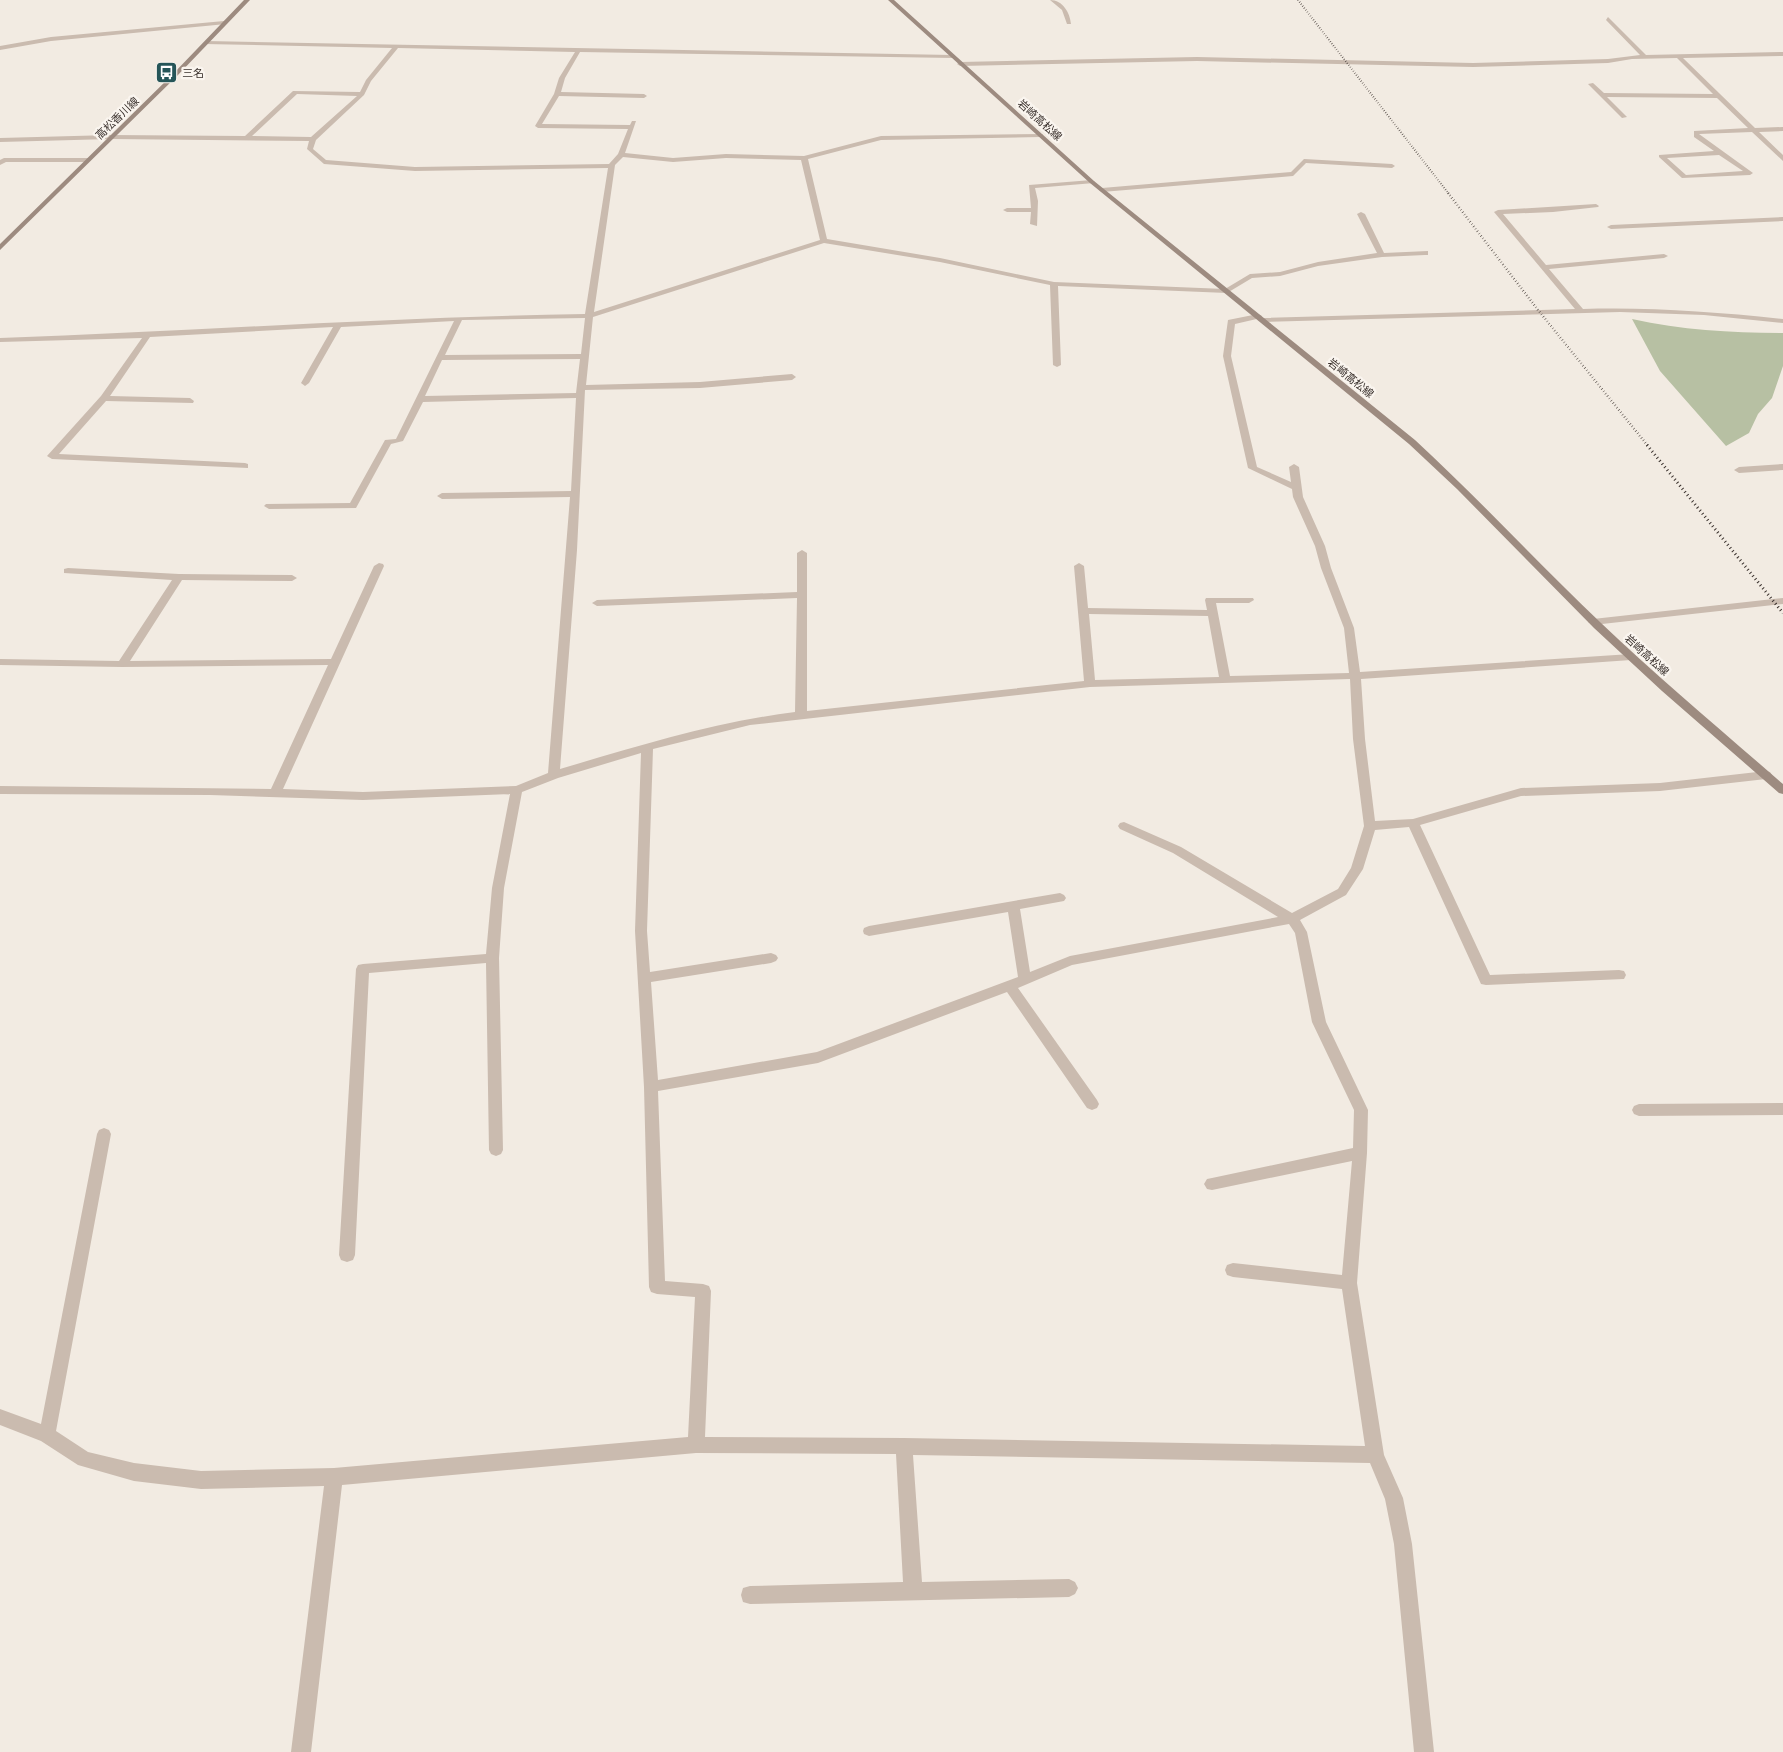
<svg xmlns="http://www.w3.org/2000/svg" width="1783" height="1752" font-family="Jost,'Noto Sans JP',sans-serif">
	<rect width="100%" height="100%" fill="#f2ebe2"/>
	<path fill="#b7c0a3" d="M1632,319C1682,330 1732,333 1783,333V366L1772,398L1758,414L1749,433L1726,446L1660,371Z"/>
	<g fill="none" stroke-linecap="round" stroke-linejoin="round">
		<path fill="#cabbaf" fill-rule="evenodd" d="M1050,0C1063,0 1070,13 1071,24H1067L1062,10Z
			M1608,17L1646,55L1783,52V56L1683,58L1755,128L1783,127V131L1759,132L1783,155V161L1752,132L1699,134L1753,173L1750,175L1682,178L1659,157V155L1714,151L1694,137V131L1748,128L1717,98L1607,97L1627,117L1622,118L1588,84L1593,83L1604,93L1713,94L1677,58L1632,59L1608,63L1473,67L1197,61L960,66L957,64L960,62L1197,57L1473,63L1608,59L1640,55L1606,20ZM1719,155L1743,171L1686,175L1667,158Z
			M224,21L226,24L51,41L0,50V46L51,37Z
			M206,41L952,55L954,58L580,52L565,78L561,92L644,94L647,96L644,98L559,96L542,124L630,125L632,121H636L625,153L673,158L726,154L804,156L881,136L1042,134L1043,135L1040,137L881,140L808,159L827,239L940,258L1054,282L1225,289L1250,274L1280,272L1318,262L1377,253L1357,214L1361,212L1365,214L1384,253L1428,251V255H1425L1382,257L1318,266L1280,276L1252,278L1227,293L1058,286L1061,365L1057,367L1053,365L1050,285L940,262L824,243L593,317L586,385L700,382L792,374L796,377L792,380L700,388L585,390L577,550L560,769C638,746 715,722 795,712L797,598L597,606L592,603L597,600L797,592V553L802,550L807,553V711L1084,681L1074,566L1079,563L1084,566L1088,608L1207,610L1205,600L1206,598H1253L1254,600L1249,603H1216L1230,676L1349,673L1344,628L1321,568L1315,546L1293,497L1292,489L1248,468L1223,356L1228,320L1258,314L1262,316L1261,318L1235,324L1231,356L1257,467L1291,482L1289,467L1294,464L1299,467L1303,497L1325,546L1331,568L1354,628L1360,672L1631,654L1636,657L1631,660L1361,679L1365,739L1375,821L1413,819L1521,788L1660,783L1766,771L1770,772L1772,775L1766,779L1660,791L1521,796L1420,825L1490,975L1619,970L1624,971L1626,975L1624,979L1486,985L1481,984L1409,827L1375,830L1363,869L1346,895L1300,920L1307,932L1326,1022L1368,1110L1367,1153L1357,1283L1384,1455L1403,1498L1412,1544L1434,1752H1414L1394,1544L1385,1499L1370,1463L913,1455L922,1582L1069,1579L1075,1582L1078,1588L1075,1594L1069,1597L750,1604L743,1602L741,1595L743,1588L750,1586L903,1582L896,1454L696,1453L342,1485L311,1752H291L324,1486L201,1489L134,1481L78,1465L41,1441L0,1425V1409L41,1424L97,1134L99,1130L104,1128L109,1130L111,1134L56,1431L88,1452L134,1463L201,1471L334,1468L688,1437L695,1297L657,1294L651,1292L649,1287L644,1087L635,931L641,753L558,778L522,792L504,888L499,958L503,1150L501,1154L496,1156L491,1154L489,1150L486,963L369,973L355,1255L353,1260L347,1262L341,1260L339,1255L356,969L358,965L363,964L486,954L492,888L510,794L363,800L210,795L0,794V786L271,789L328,665L122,667L0,665V659L119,661L172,580L64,573V569L68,568L179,574L292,575L297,578L292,581L182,580L130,661L331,659L374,566L379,563L383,564L384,566L283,789L363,792L516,786L548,773L570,497L442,499L437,496L442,493L571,491L576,398L423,402L403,441L391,444L356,508L269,509L264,506L266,504L350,503L385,440L396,439L454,321L341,327L309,383L305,386L301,383L333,327L150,337L110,396L190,398L194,401L193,403L106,401L59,454L245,463L248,464V468L52,459L47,456L101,396L142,338L0,342V338C195,331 390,317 585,314L608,168L415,171L324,164L307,149L309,141L111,139L0,142V138L111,135L245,136L293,91L360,92L366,80L392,48L204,44ZM398,48L575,52L559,78L554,94L535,126L538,128L628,129L618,154L609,164L415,167L326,160L313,149L316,140L364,95L371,81ZM297,94L357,96L311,137L252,136ZM623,157L673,162L726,158L801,160L820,240L594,312L615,165ZM585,318L581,354L445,355L462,320ZM580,359L576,393L425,396L442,360ZM1089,614L1208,616L1219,677L1095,680ZM1350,679L1353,739L1364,826L1351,868L1338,889L1292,913L1181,847L1124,822L1120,823L1118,826L1120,829L1173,853L1278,917L1070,956L1030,972L1020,909L1064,901L1066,898L1064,895L1060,893L869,926L864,928L863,931L864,934L869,936L1008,912L1018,977L817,1052L658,1080L651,982L771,963L776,961L778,958L776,955L771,953L650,972L647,931L653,749L750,725L1090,687ZM1289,924L1295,933L1312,1022L1354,1110L1353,1148L1212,1178L1207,1179L1204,1184L1207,1189L1212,1190L1352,1161L1342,1275L1233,1263L1227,1265L1225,1270L1227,1275L1233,1277L1342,1289L1365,1446L904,1438L705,1437L711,1291L709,1286L703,1284L665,1281L658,1091L818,1063L1007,992L1087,1108L1092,1110L1097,1108L1099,1104L1097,1100L1018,988L1072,965Z
			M4,158H88L91,160L88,162H6L0,165V160Z
			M1304,159L1392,164L1395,166L1392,168L1306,163L1293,176L1102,192L1099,190L1102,188L1291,172Z
			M1092,180L1095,182L1094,183L1035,188L1038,201L1037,226L1030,224L1031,212H1007L1003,210L1007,208H1031L1029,185Z
			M1596,204L1599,206L1598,207L1553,212L1503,214L1546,265L1664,254L1668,256L1664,258L1549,269L1583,309C1650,307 1716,312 1783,319V323L1704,315L1620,312L1262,322L1258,320L1262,318L1575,309L1494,212L1498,210Z
			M1783,217V221L1611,229L1607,227L1611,225Z
			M1783,464V470L1739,473L1734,470L1739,467Z
			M1783,598V604L1593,625L1588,622L1593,619Z
			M1783,1103V1115L1639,1116L1634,1114L1632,1110L1634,1106L1639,1104Z"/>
		<path fill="#9d8b80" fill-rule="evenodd" d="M244,0H250L177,76L0,250V244L173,74Z
			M888,0H894L1094,181L1415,440C1479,499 1538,563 1601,623C1660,679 1722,731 1783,784V794L1779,793L1662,691L1594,628L1457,489L1409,444L1090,183Z"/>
		<path stroke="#39302c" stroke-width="2" stroke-dasharray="0.5 2" stroke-linecap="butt" d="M1298,0L1449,194"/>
		<path stroke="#39302c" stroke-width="2.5" stroke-dasharray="0.5 2.5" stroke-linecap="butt" d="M1448,193L1538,310L1648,446"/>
		<path stroke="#39302c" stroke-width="3" stroke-dasharray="1 3" stroke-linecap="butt" d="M1647,445L1783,613"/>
	</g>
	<defs>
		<symbol id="bus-square" viewBox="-11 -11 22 22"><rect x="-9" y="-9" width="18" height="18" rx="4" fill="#255558" stroke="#faf5ef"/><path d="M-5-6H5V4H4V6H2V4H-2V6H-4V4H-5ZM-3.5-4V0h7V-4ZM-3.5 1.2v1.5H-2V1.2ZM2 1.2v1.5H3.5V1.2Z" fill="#fff"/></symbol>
	</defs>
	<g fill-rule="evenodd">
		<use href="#bus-square" x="154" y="60" width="25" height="25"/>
	</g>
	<g text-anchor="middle" stroke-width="4.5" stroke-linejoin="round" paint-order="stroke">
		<g font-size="11" fill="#39302c" stroke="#faf5ef" text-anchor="start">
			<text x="182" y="77">三名</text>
		</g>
		<g font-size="11" fill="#39302c" stroke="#faf5ef">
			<text transform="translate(117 118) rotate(-44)" y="4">高松香川線</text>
			<text transform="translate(1040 120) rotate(42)" y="4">岩崎高松線</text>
			<text transform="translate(1351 378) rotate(39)" y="4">岩崎高松線</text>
			<text transform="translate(1647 655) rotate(42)" y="4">岩崎高松線</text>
		</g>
	</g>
</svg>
